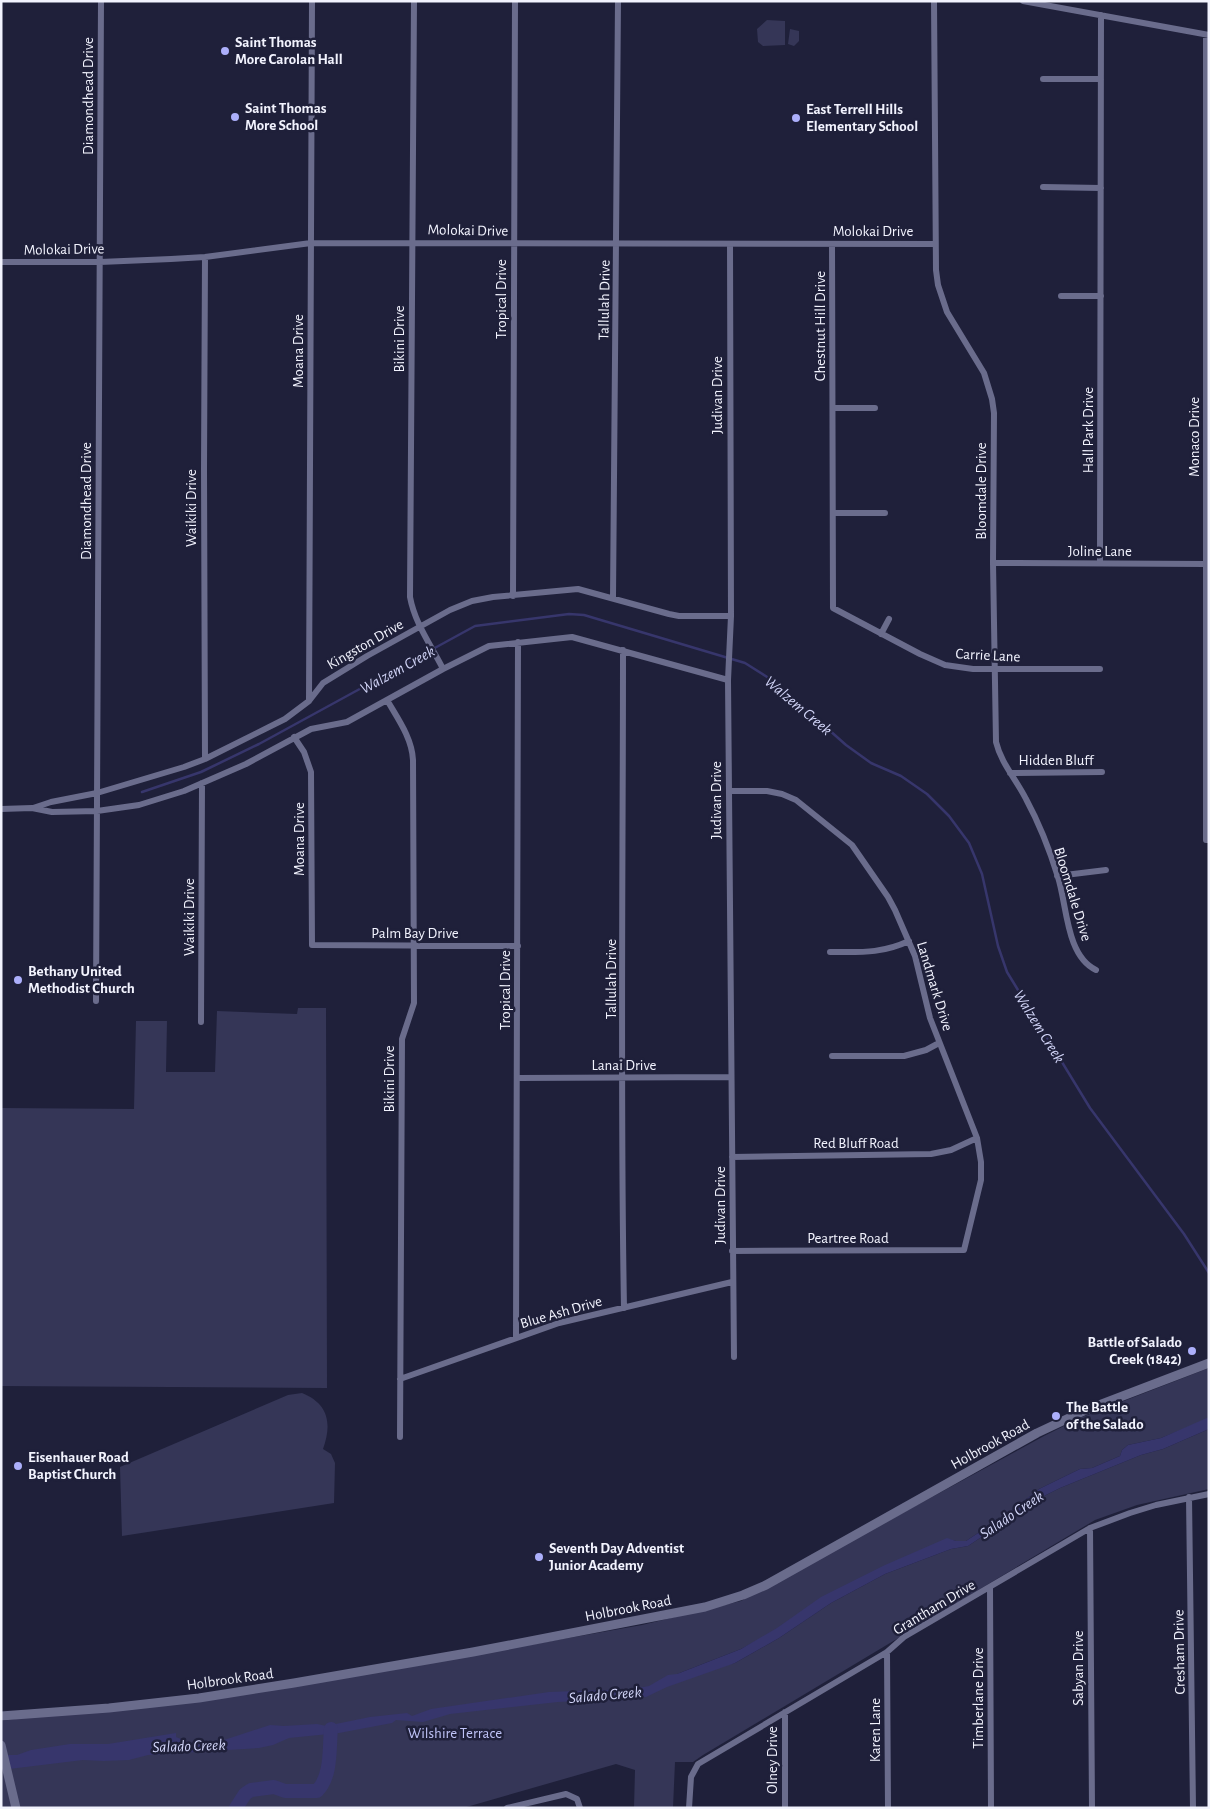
<svg xmlns="http://www.w3.org/2000/svg" width="1210" height="1809" font-family="'Alegreya Sans',sans-serif">
	<rect width="100%" height="100%" fill="#1f203a"/>
	<path fill="#353657" d="M767,20L785,21V45L763,46L758,42L757,29Z
		M790,29L799,31V41L794,46L788,44Z
		M298,1008H326L327,1388L1,1386V1108L134,1109L136,1021H167L166,1072H215L217,1011L297,1014Z
		M1209,1368V1417L1205,1420L1161,1438L1128,1445L1122,1450L1120,1456L1092,1468L1080,1469L1039,1489L1010,1512L966,1541H956L947,1539L741,1649L677,1674L735,1663L779,1638L831,1603L885,1574L951,1549L968,1546L1038,1499L1060,1488L1141,1455L1163,1449L1209,1429V1489L1137,1505L1095,1520L703,1755L693,1762H675L673,1808H634L635,1770L616,1764L463,1808H1V1721L428,1663L642,1625L741,1601L1044,1436L1080,1418Z
		M302,1393C329,1404 332,1424 323,1449L331,1454L335,1463L334,1503L122,1536L120,1467L288,1395Z"/>
	<path fill="#37366c" d="M1209,1417V1429L1163,1449L1141,1455L1060,1488L1038,1499L968,1546L951,1549L885,1574L831,1603L779,1638L735,1663L667,1687L646,1697L558,1702L450,1714L423,1722L396,1720L392,1723L339,1733L289,1738L273,1745L259,1748L148,1755L129,1760L103,1761L83,1760L1,1770V1755H17L31,1750L70,1744H108L176,1733V1737C188,1742 202,1748 215,1744V1741L224,1740L270,1725L284,1726L317,1724L326,1726L370,1717L407,1713L412,1716L431,1709L549,1692L633,1689L649,1686L668,1675L677,1674L741,1649L777,1628L821,1597L885,1565L947,1538L956,1541H966L1010,1512L1039,1489L1080,1469L1092,1468L1120,1456L1122,1450L1128,1445L1161,1438Z"/>
	<g fill="none" stroke-linecap="round" stroke-linejoin="round">
		<path stroke="#37366c" stroke-width="2.5" d="M142,792L201,772L259,744L475,626L569,614L584,615L745,663L775,682L846,745L871,763L901,776L927,794L949,816L969,843L982,874L998,946L1007,972L1090,1108L1184,1234L1209,1273"/>
		<path stroke="#37366c" stroke-width="14" d="M236,1808L245,1794L251,1790L274,1787L285,1791H317C332,1776 329,1748 331,1729"/>
		<path stroke="#6a6c8c" stroke-width="6" d="M414,1L410,597C415,624 431,645 443,669
			M934,1L936,270L938,285L947,312L984,373L992,399L994,413L993,563L996,742C1001,763 1016,779 1026,799C1039,823 1050,851 1058,877C1067,905 1066,956 1096,970
			M1023,1L1209,35
			M1206,35V840H1209
			M1043,79H1101
			M1043,187L1101,188
			M730,244L731,616L728,680L734,1357
			M832,244L833,608L920,654L945,665L973,669H1100
			M205,257L204,469L205,759
			M1,262H100L171,259L205,257L311,243L935,244
			M1061,296H1101
			M833,408H875
			M833,513H885
			M993,563L1206,564
			M1100,563L1101,15
			M513,596L515,1
			M613,598L618,1
			M881,634L889,619
			M623,650C623,869 620,1089 624,1308
			M387,700C398,719 412,738 413,760L414,1003L402,1039L400,1437
			M309,701L312,1
			M294,737L304,752L311,772L312,945L518,946
			M1010,773L1102,772
			M729,791H767L782,794L796,800L852,845L888,897L895,910L915,956L930,1018L977,1138L981,1162V1180L964,1250L732,1251
			M33,808L51,802L97,793L184,767L205,759L285,719L309,701L323,683L367,656L450,610L472,601L493,597L578,589L669,614L679,616H731
			M1,809L32,808L52,812L97,811L139,805L184,791L246,764L311,729L347,722L443,669L489,646L572,637L728,680
			M1057,876L1106,870
			M830,952C860,952 881,954 909,941
			M96,1001L101,1
			M201,1022L202,783
			M832,1056H904L926,1050L939,1043
			M518,1078L731,1077
			M732,1157L931,1154L951,1150L977,1138
			M516,1337L518,642
			M400,1379L559,1323L732,1282
			M1189,1497L1193,1808
			M1090,1528L1092,1808
			M990,1588L991,1808
			M887,1652L888,1808
			M785,1712V1808
			M507,1808L566,1794L577,1799L580,1808
			M689,1808L691,1777L698,1764L887,1652L904,1637L1090,1528L1130,1513L1156,1505L1209,1494"/>
		<path stroke="#6a6c8c" stroke-width="9" d="M1,1716L109,1708L199,1698L294,1683L473,1652L705,1607L743,1595L766,1585L1037,1433L1086,1410L1209,1363
			M1,1745L16,1808"/>
	</g>
	<g fill="#acaffb" stroke="#1f203a" stroke-width="2">
		<circle cx="225" cy="51" r="5"/>
		<circle cx="235" cy="117" r="5"/>
		<circle cx="796" cy="118" r="5"/>
		<circle cx="18" cy="980" r="5"/>
		<circle cx="1192" cy="1351" r="5"/>
		<circle cx="1056" cy="1416" r="5"/>
		<circle cx="18" cy="1466" r="5"/>
		<circle cx="539" cy="1557" r="5"/>
	</g>
	<g text-anchor="middle" stroke-width="5" stroke-linejoin="round" paint-order="stroke">
		<g font-size="15" font-weight="bold" fill="#f2f3fe" stroke="#1f203a" text-anchor="start">
			<text x="235" y="47">Saint Thomas<tspan x="235" dy="17">More Carolan Hall</tspan></text>
			<text x="245" y="113">Saint Thomas<tspan x="245" dy="17">More School</tspan></text>
			<text x="806" y="114">East Terrell Hills<tspan x="806" dy="17">Elementary School</tspan></text>
			<text x="28" y="976">Bethany United<tspan x="28" dy="17">Methodist Church</tspan></text>
			<text x="1182" y="1347" text-anchor="end">Battle of Salado<tspan x="1182" dy="17">Creek (1842)</tspan></text>
			<text x="1066" y="1412">The Battle<tspan x="1066" dy="17">of the Salado</tspan></text>
			<text x="28" y="1462">Eisenhauer Road<tspan x="28" dy="17">Baptist Church</tspan></text>
			<text x="549" y="1553">Seventh Day Adventist<tspan x="549" dy="17">Junior Academy</tspan></text>
		</g>
		<g font-size="15" fill="#f2f3fe" stroke="#1f203a">
			<text transform="translate(88 96) rotate(-90)" y="5">Diamondhead Drive</text>
			<text transform="translate(468 230) rotate(1)" y="5">Molokai Drive</text>
			<text x="873" y="236">Molokai Drive</text>
			<text transform="translate(64 249) rotate(-1)" y="5">Molokai Drive</text>
			<text transform="translate(501 299) rotate(-90)" y="5">Tropical Drive</text>
			<text transform="translate(604 300) rotate(-89)" y="5">Tallulah Drive</text>
			<text transform="translate(820 326) rotate(-90)" y="5">Chestnut Hill Drive</text>
			<text transform="translate(399 339) rotate(-90)" y="5">Bikini Drive</text>
			<text transform="translate(298 351) rotate(-90)" y="5">Moana Drive</text>
			<text transform="translate(717 395) rotate(-90)" y="5">Judivan Drive</text>
			<text transform="translate(1088 430) rotate(-90)" y="5">Hall Park Drive</text>
			<text transform="translate(1194 437) rotate(-90)" y="5">Monaco Drive</text>
			<text transform="translate(981 491) rotate(-90)" y="5">Bloomdale Drive</text>
			<text transform="translate(86 501) rotate(-90)" y="5">Diamondhead Drive</text>
			<text transform="translate(191 508) rotate(-90)" y="5">Waikiki Drive</text>
			<text x="1100" y="556">Joline Lane</text>
			<text transform="translate(365 644) rotate(-30)" y="5">Kingston Drive</text>
			<text transform="translate(988 655) rotate(3)" y="5">Carrie Lane</text>
			<text x="1056" y="765">Hidden Bluff</text>
			<text transform="translate(716 800) rotate(-90)" y="5">Judivan Drive</text>
			<text transform="translate(299 839) rotate(-90)" y="5">Moana Drive</text>
			<text transform="translate(1073 894) rotate(73)" y="5">Bloomdale Drive</text>
			<text transform="translate(189 917) rotate(-90)" y="5">Waikiki Drive</text>
			<text x="415" y="938">Palm Bay Drive</text>
			<text transform="translate(611 979) rotate(-90)" y="5">Tallulah Drive</text>
			<text transform="translate(935 986) rotate(73)" y="5">Landmark Drive</text>
			<text transform="translate(505 990) rotate(-90)" y="5">Tropical Drive</text>
			<text x="624" y="1070">Lanai Drive</text>
			<text transform="translate(389 1079) rotate(-90)" y="5">Bikini Drive</text>
			<text x="856" y="1148">Red Bluff Road</text>
			<text transform="translate(720 1205) rotate(-90)" y="5">Judivan Drive</text>
			<text x="848" y="1243">Peartree Road</text>
			<text transform="translate(561 1312) rotate(-16)" y="5">Blue Ash Drive</text>
			<text transform="translate(990 1444) rotate(-29)" y="5">Holbrook Road</text>
			<text transform="translate(934 1607) rotate(-31)" y="5">Grantham Drive</text>
			<text transform="translate(628 1608) rotate(-11)" y="5">Holbrook Road</text>
			<text transform="translate(1179 1652) rotate(-91)" y="5">Cresham Drive</text>
			<text transform="translate(1078 1668) rotate(-90)" y="5">Sabyan Drive</text>
			<text transform="translate(230 1679) rotate(-8)" y="5">Holbrook Road</text>
			<text transform="translate(978 1698) rotate(-90)" y="5">Timberlane Drive</text>
			<text transform="translate(875 1730) rotate(-90)" y="5">Karen Lane</text>
			<text transform="translate(772 1760) rotate(-90)" y="5">Olney Drive</text>
		</g>
		<g font-size="15" fill="#bfc3f7" stroke="#1f203a">
			<text x="455" y="1738">Wilshire Terrace</text>
		</g>
		<g font-size="16" font-style="italic" fill="#d1d4f7" stroke="#1f203a">
			<text transform="translate(397 669) rotate(-29)" y="6">Walzem Creek</text>
			<text transform="translate(799 705) rotate(40)" y="6">Walzem Creek</text>
			<text transform="translate(1040 1026) rotate(58)" y="6">Walzem Creek</text>
			<text transform="translate(1011 1514) rotate(-34)" y="6">Salado Creek</text>
			<text transform="translate(605 1694) rotate(-5)" y="6">Salado Creek</text>
			<text transform="translate(189 1745) rotate(-2)" y="6">Salado Creek</text>
		</g>
	</g>
	<rect width="1210" height="1809" fill="none" stroke="#f2f3fe" stroke-width="5"/>
</svg>
